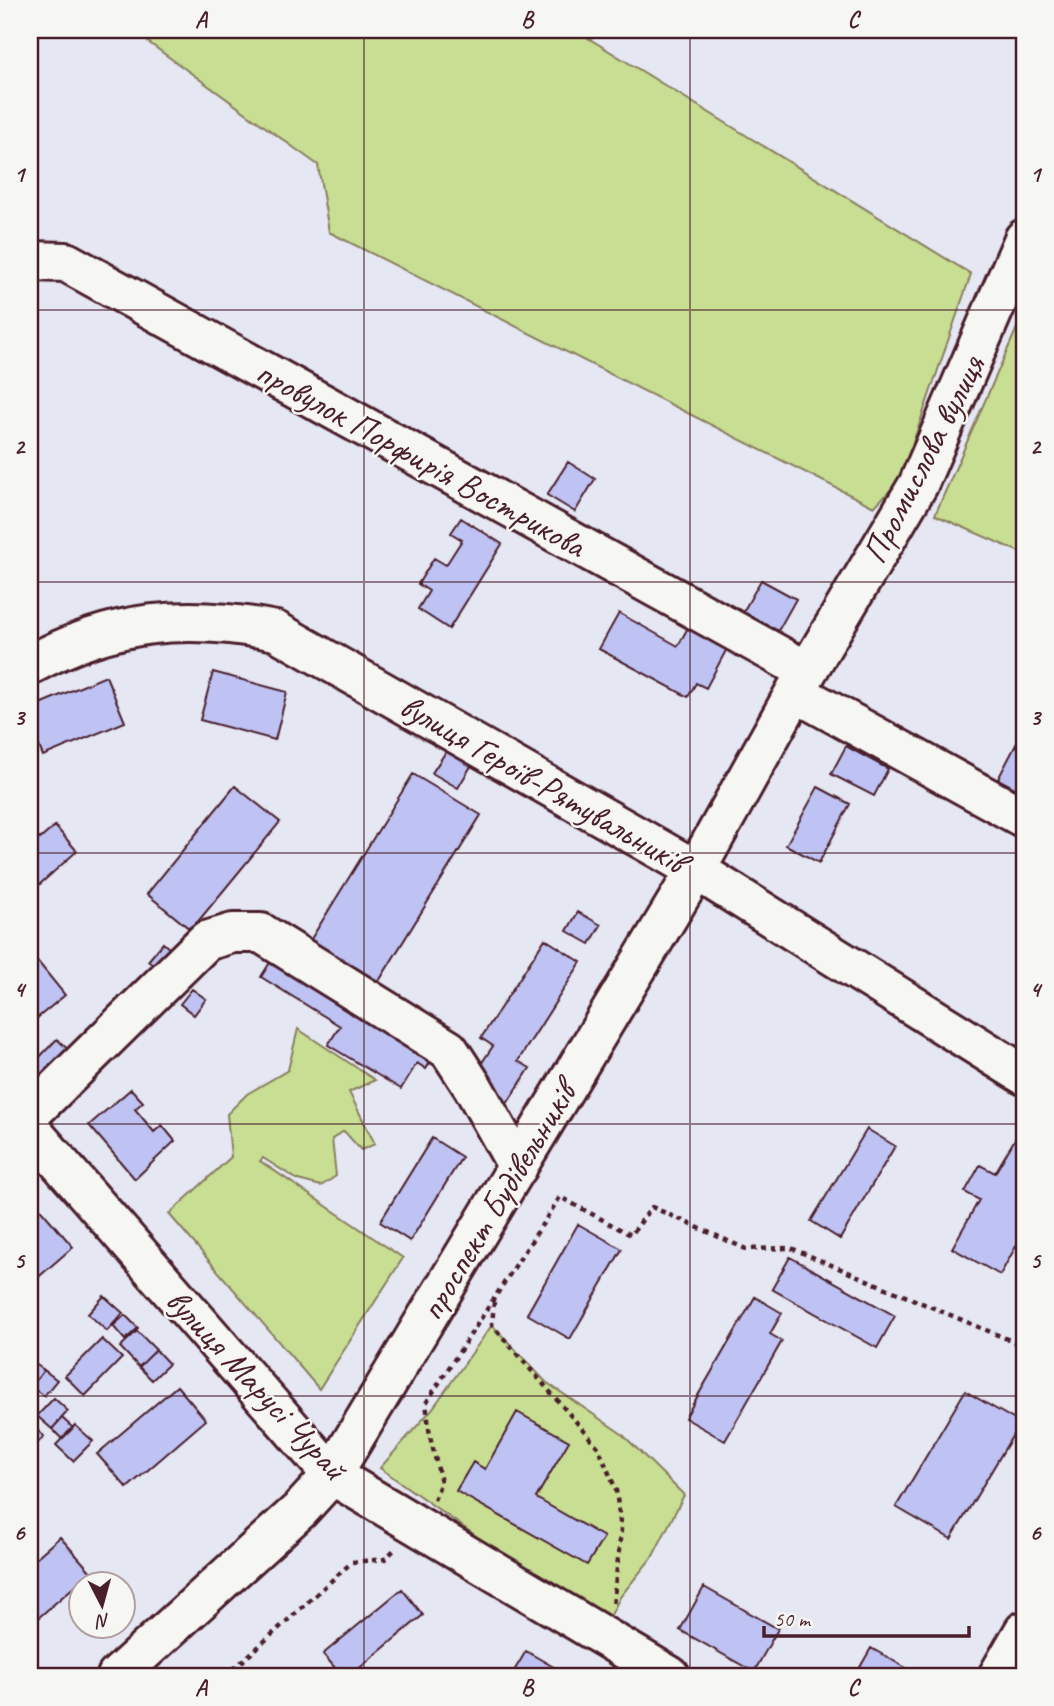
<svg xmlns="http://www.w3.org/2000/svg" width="1054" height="1706" font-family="Caveat,sans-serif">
	<rect width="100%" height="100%" fill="#e5e7f3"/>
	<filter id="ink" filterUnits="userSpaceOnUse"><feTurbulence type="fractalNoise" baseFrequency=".0143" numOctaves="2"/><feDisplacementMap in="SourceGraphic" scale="14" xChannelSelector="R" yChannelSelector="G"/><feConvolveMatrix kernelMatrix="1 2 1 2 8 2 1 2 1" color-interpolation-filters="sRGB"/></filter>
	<g filter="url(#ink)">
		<path fill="#c8de93" stroke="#897e5f" stroke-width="2" d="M147,30H575L971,274L900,480L874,507L329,232L318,165L148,42Z
			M1024,312V554L935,515Z
			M298,1029L375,1080L349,1092L375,1144L361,1150L344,1131L332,1139L336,1176L321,1186L298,1180L263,1158L260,1161L403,1258L319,1389L169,1214L231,1157L227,1114L247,1094L288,1070Z
			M492,1325L546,1382L622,1434L684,1495L653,1556L620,1597L609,1619L589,1616L380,1468L433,1408Z"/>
		<path fill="#bec3f4" stroke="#4a1f2b" stroke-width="2" d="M568,462L595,479L575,512L547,495Z
			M461,518L502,544L449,629L418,609L429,591L418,584L434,558L446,565L462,540L451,533Z
			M761,580L796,599L778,631L743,612Z
			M619,613L678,646L691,622L730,643L706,688L696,683L688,697L599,649Z
			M213,672L287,692L275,740L200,720Z
			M106,676L125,722L43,756L30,724V708Z
			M1022,733L1024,734V793L998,779Z
			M846,746L888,769L874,796L831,774Z
			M449,747L474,761L458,788L432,773Z
			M413,774L481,815L371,994L303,952Z
			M235,786L280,822L191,930L147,894Z
			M818,787L850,804L819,863L786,845Z
			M55,826L77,851L30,893V828L40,839Z
			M578,912L601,925L590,944L567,931Z
			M545,939L581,962L518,1061L530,1068L501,1113L477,1070L493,1046L481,1038Z
			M163,943L177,955L162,973L148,961Z
			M30,952L65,995L30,1024Z
			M274,956L435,1054L426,1069L417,1063L401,1089L328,1045L340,1026L261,977Z
			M192,989L206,999L194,1015L180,1004Z
			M57,1039L79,1060L30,1100V1067Z
			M131,1089L143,1102L135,1109L154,1132L162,1125L175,1141L135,1179L89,1125Z
			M1022,1127L1024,1128V1232L1000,1275L952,1248L979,1200L965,1192L980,1165L995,1173Z
			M867,1129L895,1146L840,1239L811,1221Z
			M432,1138L462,1157L410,1241L380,1222Z
			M30,1197L73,1247L34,1281L30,1275Z
			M578,1224L622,1249L570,1339L527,1314Z
			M790,1257L895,1316L877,1348L772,1289Z
			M104,1296L123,1313L107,1331L88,1314Z
			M755,1297L782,1313L770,1334L782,1341L725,1441L685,1418Z
			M125,1315L138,1328L125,1340L113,1326Z
			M137,1331L156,1350L139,1367L120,1347Z
			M102,1339L122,1358L85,1396L65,1376Z
			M156,1350L169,1364L152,1380L139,1367Z
			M32,1362L44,1370L31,1387L30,1364Z
			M44,1370L57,1380L44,1396L31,1387Z
			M177,1386L206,1420L127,1488L97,1454Z
			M965,1391L1020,1423L951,1539L896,1507Z
			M54,1398L68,1411L52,1429L37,1416Z
			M517,1412L569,1441L536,1498L604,1537L587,1565L456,1491L473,1462L485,1469Z
			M62,1418L73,1428L62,1439L52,1429Z
			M31,1425L44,1436L35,1446L30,1441Z
			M75,1425L93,1441L73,1461L56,1445Z
			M60,1537L91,1572L30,1625V1563Z
			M704,1587L778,1629L754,1672L680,1630Z
			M402,1589L423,1615L350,1676H342L323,1654Z
			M871,1648L920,1676H869L859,1669Z
			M526,1651L569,1676H511Z"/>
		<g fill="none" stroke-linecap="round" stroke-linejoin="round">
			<defs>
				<path id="minor" d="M30,261L66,262L807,671
					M30,665C111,620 186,613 276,631L696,870L1024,1075
					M795,692L1024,818
					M30,1114L206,941L233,933H261L449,1050L473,1087L518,1167
					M30,1129L332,1475L670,1676
					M117,1676L300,1510L332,1475L696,870L795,692L918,485L1024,239
					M998,1676L1024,1631"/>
			</defs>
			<use href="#minor" stroke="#4a1f2b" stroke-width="44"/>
			<path stroke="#4a1f2b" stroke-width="4.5" stroke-dasharray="5 5" stroke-linecap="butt" d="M494,1302L492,1325L598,1447L616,1490L621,1530L613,1606
				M434,1500L441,1482L430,1436L426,1403L560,1197L631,1235L652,1207L746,1249L791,1248L1024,1346
				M226,1676L352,1562L385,1559L394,1550"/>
			<use href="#minor" stroke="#f6f6f2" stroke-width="38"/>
		</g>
	</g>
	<path fill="none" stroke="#4a1f2b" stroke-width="2" stroke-opacity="0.55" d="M364,30V1676M690,30V1676M30,310H1024M30,582H1024M30,853H1024M30,1124H1024M30,1396H1024"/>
	<g text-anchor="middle" stroke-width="5" stroke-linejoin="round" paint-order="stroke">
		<g font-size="35" fill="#4a1f2b" stroke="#f6f6f2">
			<text transform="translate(421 458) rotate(29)" y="12">провулок Порфирія Вострикова</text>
			<text transform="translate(923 459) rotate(-63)" y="12">Промислова вулиця</text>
			<text transform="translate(543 783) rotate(30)" y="12">вулиця Героїв-Рятувальників</text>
			<text transform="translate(497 1201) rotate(-59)" y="12">проспект Будівельників</text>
			<text transform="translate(257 1384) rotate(47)" y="12">вулиця Марусі Чурай</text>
		</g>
	</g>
	<rect width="1054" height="1706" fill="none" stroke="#f6f6f2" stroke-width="77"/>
	<g transform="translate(102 1605) rotate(174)"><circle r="33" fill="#f6f6f2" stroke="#b1a0a2" stroke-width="2"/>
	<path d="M0-5L12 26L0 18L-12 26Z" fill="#4a1f2b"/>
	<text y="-10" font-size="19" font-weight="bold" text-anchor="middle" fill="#4a1f2b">N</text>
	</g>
	<path d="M764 1626v10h205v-10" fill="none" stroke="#4a1f2b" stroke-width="3.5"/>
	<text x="774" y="1626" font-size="21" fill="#4a1f2b" stroke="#f6f6f2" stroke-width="5" paint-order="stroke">50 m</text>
	<rect x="38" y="38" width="978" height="1630" fill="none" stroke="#4a1f2b" stroke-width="2.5"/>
	<g font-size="23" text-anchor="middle" font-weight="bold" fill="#4a1f2b">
		<text x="201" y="27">A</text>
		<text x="527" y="27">B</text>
		<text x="853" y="27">C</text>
		<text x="19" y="182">1</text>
		<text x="1035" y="182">1</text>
		<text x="19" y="454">2</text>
		<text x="1035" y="454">2</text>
		<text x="19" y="725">3</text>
		<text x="1035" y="725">3</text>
		<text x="19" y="997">4</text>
		<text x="1035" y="997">4</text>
		<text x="19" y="1268">5</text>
		<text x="1035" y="1268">5</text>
		<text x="19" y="1540">6</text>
		<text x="1035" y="1540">6</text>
		<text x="201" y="1695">A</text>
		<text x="527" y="1695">B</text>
		<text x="853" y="1695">C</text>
	</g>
</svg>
